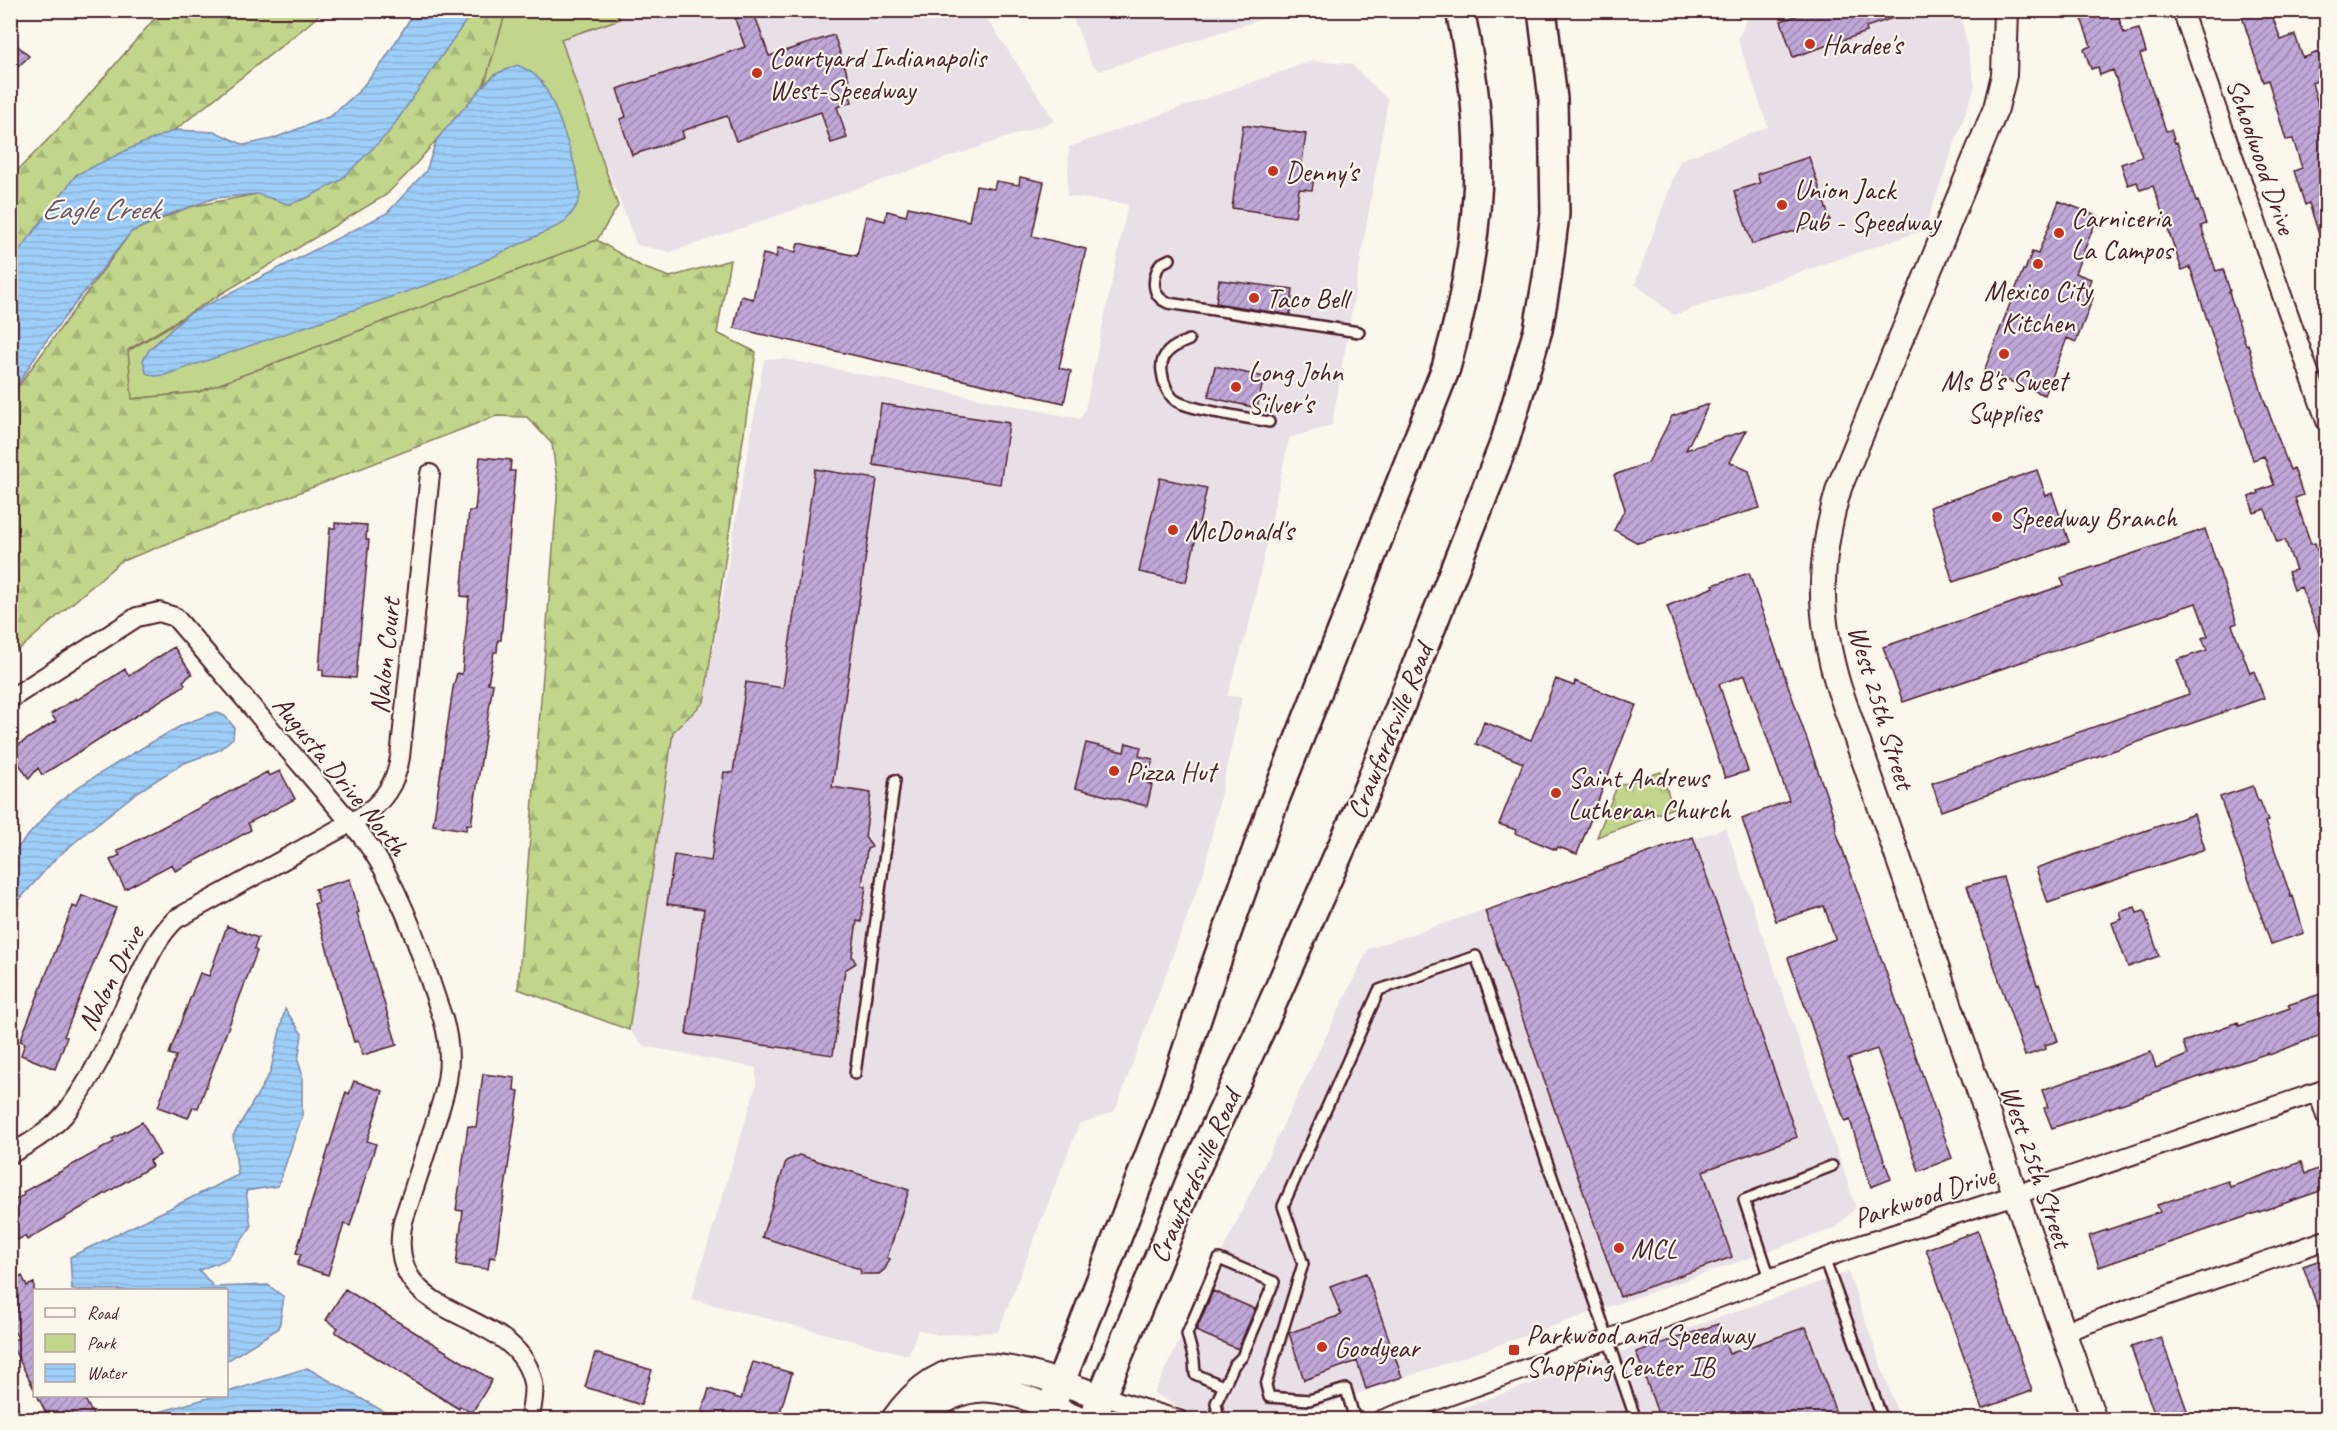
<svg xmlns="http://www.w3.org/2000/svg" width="2337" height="1430" font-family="Caveat,sans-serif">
	<defs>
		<pattern id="forest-firs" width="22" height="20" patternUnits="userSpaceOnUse" patternTransform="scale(1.5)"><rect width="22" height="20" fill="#c1d68b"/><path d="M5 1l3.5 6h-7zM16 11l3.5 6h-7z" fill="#a7b778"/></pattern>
		<pattern id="park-tufts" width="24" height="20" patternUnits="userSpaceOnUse" patternTransform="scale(1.5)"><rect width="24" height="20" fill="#c1d68b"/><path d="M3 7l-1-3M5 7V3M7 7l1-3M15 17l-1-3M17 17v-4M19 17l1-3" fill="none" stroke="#a7b778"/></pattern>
		<pattern id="water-rules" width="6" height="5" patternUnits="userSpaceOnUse" patternTransform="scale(1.5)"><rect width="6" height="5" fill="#9dcef9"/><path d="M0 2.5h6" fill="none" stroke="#89b0d6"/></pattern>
		<pattern id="building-hatch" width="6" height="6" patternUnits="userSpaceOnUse" patternTransform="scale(1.5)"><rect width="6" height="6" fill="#bfa8d7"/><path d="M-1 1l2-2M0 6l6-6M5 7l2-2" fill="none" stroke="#9d88af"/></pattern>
	</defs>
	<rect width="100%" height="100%" fill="#fbf7ec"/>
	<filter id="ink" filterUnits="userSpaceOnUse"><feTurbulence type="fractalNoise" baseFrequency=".0167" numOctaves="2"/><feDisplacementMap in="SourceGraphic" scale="12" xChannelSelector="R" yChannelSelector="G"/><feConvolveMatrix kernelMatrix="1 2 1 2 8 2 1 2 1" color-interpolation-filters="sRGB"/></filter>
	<g filter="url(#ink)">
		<path fill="#e9dfe6" d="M615,11H982L1055,121L671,252L637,245L584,110L561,39L620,19Z
			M1070,11H1287L1099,71L1091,63Z
			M1750,11H1960L1975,86L1924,230L1674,315L1635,284L1680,160L1768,127L1738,40Z
			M1312,61L1351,64L1388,100L1332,425L1289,438L1250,621L1227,696L1242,697L1204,871L1115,1111L1079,1124L998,1332L939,1335L918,1330L908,1355L691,1299L756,1086V1068L644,1046L629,1030L673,732L704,702L764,359H785L1080,419L1085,410L1128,204L1067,196L1069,147Z
			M1726,828L1856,1207L1836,1228L1322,1406L1228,1416L1185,1410L1154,1393L1368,949Z
			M1848,1272L1900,1419L1428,1420Z"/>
		<path fill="#c1d68b" stroke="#867a5b" stroke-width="1.5" d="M506,11H615L620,19L561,39L618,206L597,240L199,392L131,399L128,351L185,317L149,350L560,125L542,82L496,74L484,85Z"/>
		<path fill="url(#forest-firs)" stroke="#867a5b" stroke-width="1.5" d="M161,11H323L309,24L175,130L76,175L11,264V177L70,117Z
			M471,11H506L484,85L408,173L386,195L128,350L132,399L199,392L597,240L642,267L670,277L730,260L717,333L756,352L704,702L673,732L629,1030L518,989L558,486L552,444L527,417L496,416L120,562L22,647L11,654V396L131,232L189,207L257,194L468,18Z"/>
		<path fill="url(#park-tufts)" stroke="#867a5b" stroke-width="1.5" d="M1661,772L1673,808L1597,837L1617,786Z"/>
		<path fill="url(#water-rules)" stroke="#7c88a7" stroke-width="1.5" d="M415,11H471L468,18L389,132L341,180L305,199L288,204L257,194L215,198L170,214L131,232L43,345L11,395V262L76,175L131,148L175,130L216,132L244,145L272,139L331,116L358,92L383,62Z
			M517,65C526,69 533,72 540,80C554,97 580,173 580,195C579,206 570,215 564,223L455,275L165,375L154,376L146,373L143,360L149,350L187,315L387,213L426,171L437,139L484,85L496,74Z
			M216,712L225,716L234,727L233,738L219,750L182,764L136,793L93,827L56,858L20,899L11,922V855L54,806L81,785L147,745L184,724Z
			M285,1009L302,1034L298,1061L302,1073V1116L278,1186L246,1191L251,1227L228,1259L199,1270L214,1287L268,1285L284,1297L279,1328L227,1361L226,1290H72L70,1257L238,1175L233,1136L270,1073Z
			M307,1368L397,1419H144L145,1416L215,1396H226L227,1392Z"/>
		<path fill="url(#building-hatch)" stroke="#4a1f2b" stroke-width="1.5" d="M1813,10H1905V14L1866,27L1867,32L1793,57L1781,21Z
			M2104,10H2116L2124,33L2139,29L2146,52L2140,54L2166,131L2171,130L2175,143L2177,142L2196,202L2198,201L2206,224L2201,226L2216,271L2223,269L2230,291L2229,292L2246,345L2248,344L2262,394L2290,470L2294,468L2303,495L2295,498L2311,544L2315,543L2326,578V648L2325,649L2301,587L2294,590L2288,572L2296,570L2285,540L2277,542L2265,509L2254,513L2249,497L2259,493L2258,491L2274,485L2264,456L2253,460L2190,267L2182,270L2153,186L2140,190L2137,182L2128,185L2121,164L2142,157L2113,70L2100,75L2098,67L2091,69L2084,49L2091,46L2081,18Z
			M2240,10H2270L2281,40L2295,35L2303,58L2318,52L2326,77L2312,83L2326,133V143L2322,144L2326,158V247H2323L2309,203L2305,205L2294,171L2302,168L2293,139L2286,140L2268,80L2263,82Z
			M754,13L769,56L834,35L852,88L848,89L852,102L837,107L847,138L831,143L821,112L736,141L727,116L682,131L684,138L632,155L620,119L626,117L617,89L745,47L735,19Z
			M10,39L29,56L10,75Z
			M1243,125L1306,134L1301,170L1315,172L1312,190L1299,189L1295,217L1232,208Z
			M1809,157L1830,220L1752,244L1734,191L1760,183L1757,174Z
			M1020,177L1044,182L1032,236L1086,249L1059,368L1071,371L1064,403L734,328L741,296L753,299L763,254L776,257L778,248L796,252L798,243L857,256L866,216L885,221L887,211L906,216L908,207L969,221L976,186L994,189L996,181L1019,185Z
			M2059,201L2098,216L2075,273L2091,279L2085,295L2093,298L2076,342L2067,338L2045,395L1984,371L2023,270H2025L2032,252L2038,254Z
			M1219,280L1293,289L1290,315L1216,303Z
			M1215,366L1264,377L1257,408L1208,397Z
			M881,404L1009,423L1000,484L873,465Z
			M1709,404L1686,450L1747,430L1730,462L1749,471L1760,508L1638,543L1614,530L1625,509L1614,475L1648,463L1672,416Z
			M480,457L511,460L510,471H515L501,640H498L497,652H494L488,683L493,684L471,825L467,824L466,830L433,825L453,688L457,673L462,674L469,597L461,596L469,511H475Z
			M815,469L877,479L832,787L871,793L865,837L872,847L867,849L862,886H866L861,922L857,921L852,956L856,963L845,970L833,1055L686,1034L704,909L667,904L674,855L711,861L724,772L733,773L746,682L783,688Z
			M2037,470L2046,496L2052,493L2069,542L1953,582L1930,507Z
			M1160,478L1207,488L1186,582L1139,572Z
			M335,523L367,525L366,540H369L356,678L323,676V670H319L330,528H335Z
			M2205,529L2237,623L2232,625L2250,673L2254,671L2264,698L1941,811L1932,783L2189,694L2177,660L2207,650L2202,638L2208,636L2196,603L1903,702L1883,647L2064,585L2061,578Z
			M1749,573L1835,820L1836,831L1952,1158L1919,1171L1877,1049L1848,1059L1891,1179L1871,1187L1850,1120L1845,1122L1788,958L1835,939L1824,906L1776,921L1742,819L1789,800L1745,675L1719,684L1748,771L1725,778L1667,606L1714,587L1713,585Z
			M174,647L192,674L183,681L185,685L42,775L38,768L29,779L10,750L56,721L51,714L76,698L77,700L125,669L129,676Z
			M1556,679L1574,686L1575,681L1636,705L1577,854L1558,847L1556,850L1515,833L1516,830L1499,824L1523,763L1476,744L1484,722L1531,740Z
			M1086,743L1124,752L1126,743L1141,747L1139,756L1153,759L1147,783L1152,785L1147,806L1075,788Z
			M280,771L295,799L248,823L251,830L201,858L175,871L172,864L125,889L110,860L120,855L117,851L267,772L269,776Z
			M2253,786L2258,801H2260L2268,821L2265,822L2291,897L2293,896L2304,933L2271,944L2220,797Z
			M2194,814L2205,849L2048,903L2036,868Z
			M1693,837L1797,1137L1703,1171L1732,1257L1620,1297L1485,911Z
			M2003,877L2037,985L2039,984L2058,1041L2045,1045L2046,1049L2025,1056L1967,886Z
			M350,879L359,912L357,913L397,1045L363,1055L358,1041L354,1042L314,904L319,902L315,889Z
			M82,895L116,908L64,1036L67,1037L55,1069L21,1055L25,1043L20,1041L73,906L77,908Z
			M2135,907L2137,913L2144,911L2159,956L2128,967L2112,923L2122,919L2120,912Z
			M227,926L258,938L254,949L257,951L198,1108L193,1107L188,1118L158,1107L176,1056L169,1054L179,1027L200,973L209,976Z
			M2326,992V1033L2269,1055L2268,1053L2052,1128L2044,1108L2048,1107L2042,1090L2151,1052L2156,1068L2187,1055L2183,1042L2238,1022L2239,1026L2290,1008L2288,1005Z
			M483,1074L515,1078L514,1090L519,1091L495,1258L490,1257L488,1269L456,1265L463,1211L456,1210L468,1126L476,1127Z
			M354,1081L383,1091L367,1141L376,1144L350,1226L344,1224L328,1275L297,1265L301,1254L296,1253L346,1092L349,1094Z
			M142,1122L160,1155L149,1161L152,1166L27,1240L25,1236L10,1244V1203L24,1195L23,1192L114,1142L112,1139Z
			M799,1155L909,1190L887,1258L890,1259L885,1269L879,1274H861L860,1269L762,1237L786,1161Z
			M2301,1162L2305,1174L2320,1168L2326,1189L2099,1267L2089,1236L2160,1212L2157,1205L2228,1181L2230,1187Z
			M1978,1231L2032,1391L1982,1409L1926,1249Z
			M2326,1258V1325H2324L2303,1266Z
			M1366,1273L1402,1377L1366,1389L1357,1361L1304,1380L1289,1333L1341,1315L1330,1286Z
			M22,1276L27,1286L34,1283V1389L10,1342L18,1338L10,1324V1282Z
			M345,1289L492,1380L472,1413L460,1406L459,1409L335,1332L338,1328L326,1320Z
			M1213,1291L1255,1309L1238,1349L1196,1331Z
			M1718,1324L1729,1354L1806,1327L1838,1419H1660L1636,1352Z
			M2161,1337L2190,1419H2156L2131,1347Z
			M595,1353L652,1370L641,1405L585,1387Z
			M753,1362L792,1373L778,1419H726L702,1412L709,1389L741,1399Z
			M37,1395H83L95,1419H56L54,1416L49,1419Z"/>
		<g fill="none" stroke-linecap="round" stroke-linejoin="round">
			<defs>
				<path id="lane" d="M1170,259L1160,264C1152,279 1151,296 1168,303L1359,332
					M1189,340C1174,346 1159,353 1162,372C1163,381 1167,394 1175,400C1187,410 1251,418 1269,422
					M855,1074L895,780
					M1824,1258L1883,1420
					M1770,1278L1744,1200L1832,1166
					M1219,1420L1216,1403L1234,1365L1242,1357L1274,1282L1219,1259L1187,1334L1194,1360L1195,1374L1223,1386
					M1355,1420L1346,1389L1309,1400L1269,1397L1266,1385L1303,1264L1283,1206L1379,990L1476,956L1636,1420"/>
				<path id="street" d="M2182,10L2326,421
					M10,699L137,617L159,612L175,617L362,836C403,890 421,955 443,1019C457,1065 444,1098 429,1141C421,1168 412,1194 403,1221C381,1328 518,1303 533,1383C535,1394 531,1408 530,1420
					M2318,1092L2326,1116
					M10,1154C31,1143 54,1129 68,1110C97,1072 115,1027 135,985C147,961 156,938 176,919L359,818C382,804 396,784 400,757L430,474
					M2063,1332L2326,1240
					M1101,1396L1179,1420
					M10,1415L13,1420
					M1381,1420L1609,1339L1860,1245L2015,1195L2326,1089"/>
				<path id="secondary" d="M2006,10L2004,75L1996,108L1839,488C1818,560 1817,616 1839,688L2094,1420
					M893,1420C953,1334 1020,1371 1101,1396
					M922,1420C972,1365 1023,1397 1081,1420"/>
				<path id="primary" d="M1046,1420L1165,1115L1209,983L1272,807L1446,368C1465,300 1479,227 1478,156C1478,106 1470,59 1460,10
					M1092,1420L1191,1179L1265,1020L1370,783L1505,441L1538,330L1547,278L1555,214L1553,99L1542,10"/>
			</defs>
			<use href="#lane" stroke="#4a1f2b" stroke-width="14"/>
			<use href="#street" stroke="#4a1f2b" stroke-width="22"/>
			<use href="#secondary" stroke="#4a1f2b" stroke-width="28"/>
			<use href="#primary" stroke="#4a1f2b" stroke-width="32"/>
			<use href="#lane" stroke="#fbf7ec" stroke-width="9"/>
			<use href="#street" stroke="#fbf7ec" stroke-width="18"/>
			<use href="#secondary" stroke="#fbf7ec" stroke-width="24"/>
			<use href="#primary" stroke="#fbf7ec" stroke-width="27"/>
		</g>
	</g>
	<g fill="#c8321e" stroke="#fbf7ec" stroke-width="2">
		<circle cx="1810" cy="44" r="6"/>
		<circle cx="757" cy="73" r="6"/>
		<circle cx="1273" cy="171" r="6"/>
		<circle cx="1782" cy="205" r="6"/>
		<circle cx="2059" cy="233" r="6"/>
		<circle cx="2038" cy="264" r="6"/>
		<circle cx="1254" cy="298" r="6"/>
		<circle cx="2004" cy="354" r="6"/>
		<circle cx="1236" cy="387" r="6"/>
		<circle cx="1997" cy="517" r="6"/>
		<circle cx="1173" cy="530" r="6"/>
		<circle cx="1114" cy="771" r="6"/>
		<circle cx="1556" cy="793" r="6"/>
		<circle cx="1619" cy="1248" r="6"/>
		<circle cx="1322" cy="1347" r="6"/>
		<rect x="1508" y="1344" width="12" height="12" rx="3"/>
	</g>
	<g text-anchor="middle" stroke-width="4.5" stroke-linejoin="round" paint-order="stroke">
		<g font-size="28" fill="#4a1f2b" stroke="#fbf7ec" text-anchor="start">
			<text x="1822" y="54">Hardee's</text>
			<text x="769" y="67">Courtyard Indianapolis<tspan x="769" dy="32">West-Speedway</tspan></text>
			<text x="1285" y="181">Denny's</text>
			<text x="1794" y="199">Union Jack<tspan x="1794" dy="32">Pub - Speedway</tspan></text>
			<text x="2071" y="227">Carniceria<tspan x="2071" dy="32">La Campos</tspan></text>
			<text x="2038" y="300" text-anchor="middle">Mexico City<tspan x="2038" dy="32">Kitchen</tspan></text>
			<text x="1266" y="308">Taco Bell</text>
			<text x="1248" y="381">Long John<tspan x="1248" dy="32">Silver's</tspan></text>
			<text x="2004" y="390" text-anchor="middle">Ms B's Sweet<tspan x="2004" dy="32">Supplies</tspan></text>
			<text x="2009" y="527">Speedway Branch</text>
			<text x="1185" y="540">McDonald's</text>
			<text x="1126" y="781">Pizza Hut</text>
			<text x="1568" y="787">Saint Andrews<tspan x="1568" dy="32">Lutheran Church</tspan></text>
			<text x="1631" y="1258">MCL</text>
			<text x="1526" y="1344">Parkwood and Speedway<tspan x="1526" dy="32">Shopping Center IB</tspan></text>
			<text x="1334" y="1357">Goodyear</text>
		</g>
		<g font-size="28" fill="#4a1f2b" stroke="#fbf7ec">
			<text transform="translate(2262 156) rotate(71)" y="10">Schoolwood Drive</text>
			<text transform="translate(384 656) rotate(-84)" y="10">Nalon Court</text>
			<text transform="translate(1882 707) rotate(73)" y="10">West 25th Street</text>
			<text transform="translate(1389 731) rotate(-68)" y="10">Crawfordsville Road</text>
			<text transform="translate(341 775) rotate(51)" y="10">Augusta Drive North</text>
			<text transform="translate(110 978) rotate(-63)" y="10">Nalon Drive</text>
			<text transform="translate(2037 1166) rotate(71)" y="10">West 25th Street</text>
			<text transform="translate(1194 1176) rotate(-66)" y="10">Crawfordsville Road</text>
			<text transform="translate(1924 1196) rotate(-18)" y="10">Parkwood Drive</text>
		</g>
		<g font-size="30" font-style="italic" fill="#635469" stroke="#fbf7ec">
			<text x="100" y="219">Eagle Creek</text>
		</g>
	</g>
	<rect width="2337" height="1430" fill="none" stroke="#fbf7ec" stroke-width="36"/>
	<rect x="18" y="18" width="2301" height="1394" fill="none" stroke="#4a1f2b" stroke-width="2" filter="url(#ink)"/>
	<rect x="33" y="1289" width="195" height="108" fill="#fbf7ec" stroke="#b4a19f" stroke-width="1.5"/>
	<rect x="45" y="1308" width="30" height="9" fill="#fbf7ec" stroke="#b4a19f" stroke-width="1.5"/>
	<text x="87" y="1319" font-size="18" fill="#4a1f2b">Road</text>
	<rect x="45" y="1334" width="30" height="18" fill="#c1d68b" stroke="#b4a19f" stroke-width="1.5"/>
	<text x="87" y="1349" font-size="18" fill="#4a1f2b">Park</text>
	<rect x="45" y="1364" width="30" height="18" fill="url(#water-rules)" stroke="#b4a19f" stroke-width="1.5"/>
	<text x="87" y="1379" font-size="18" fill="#4a1f2b">Water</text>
</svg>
